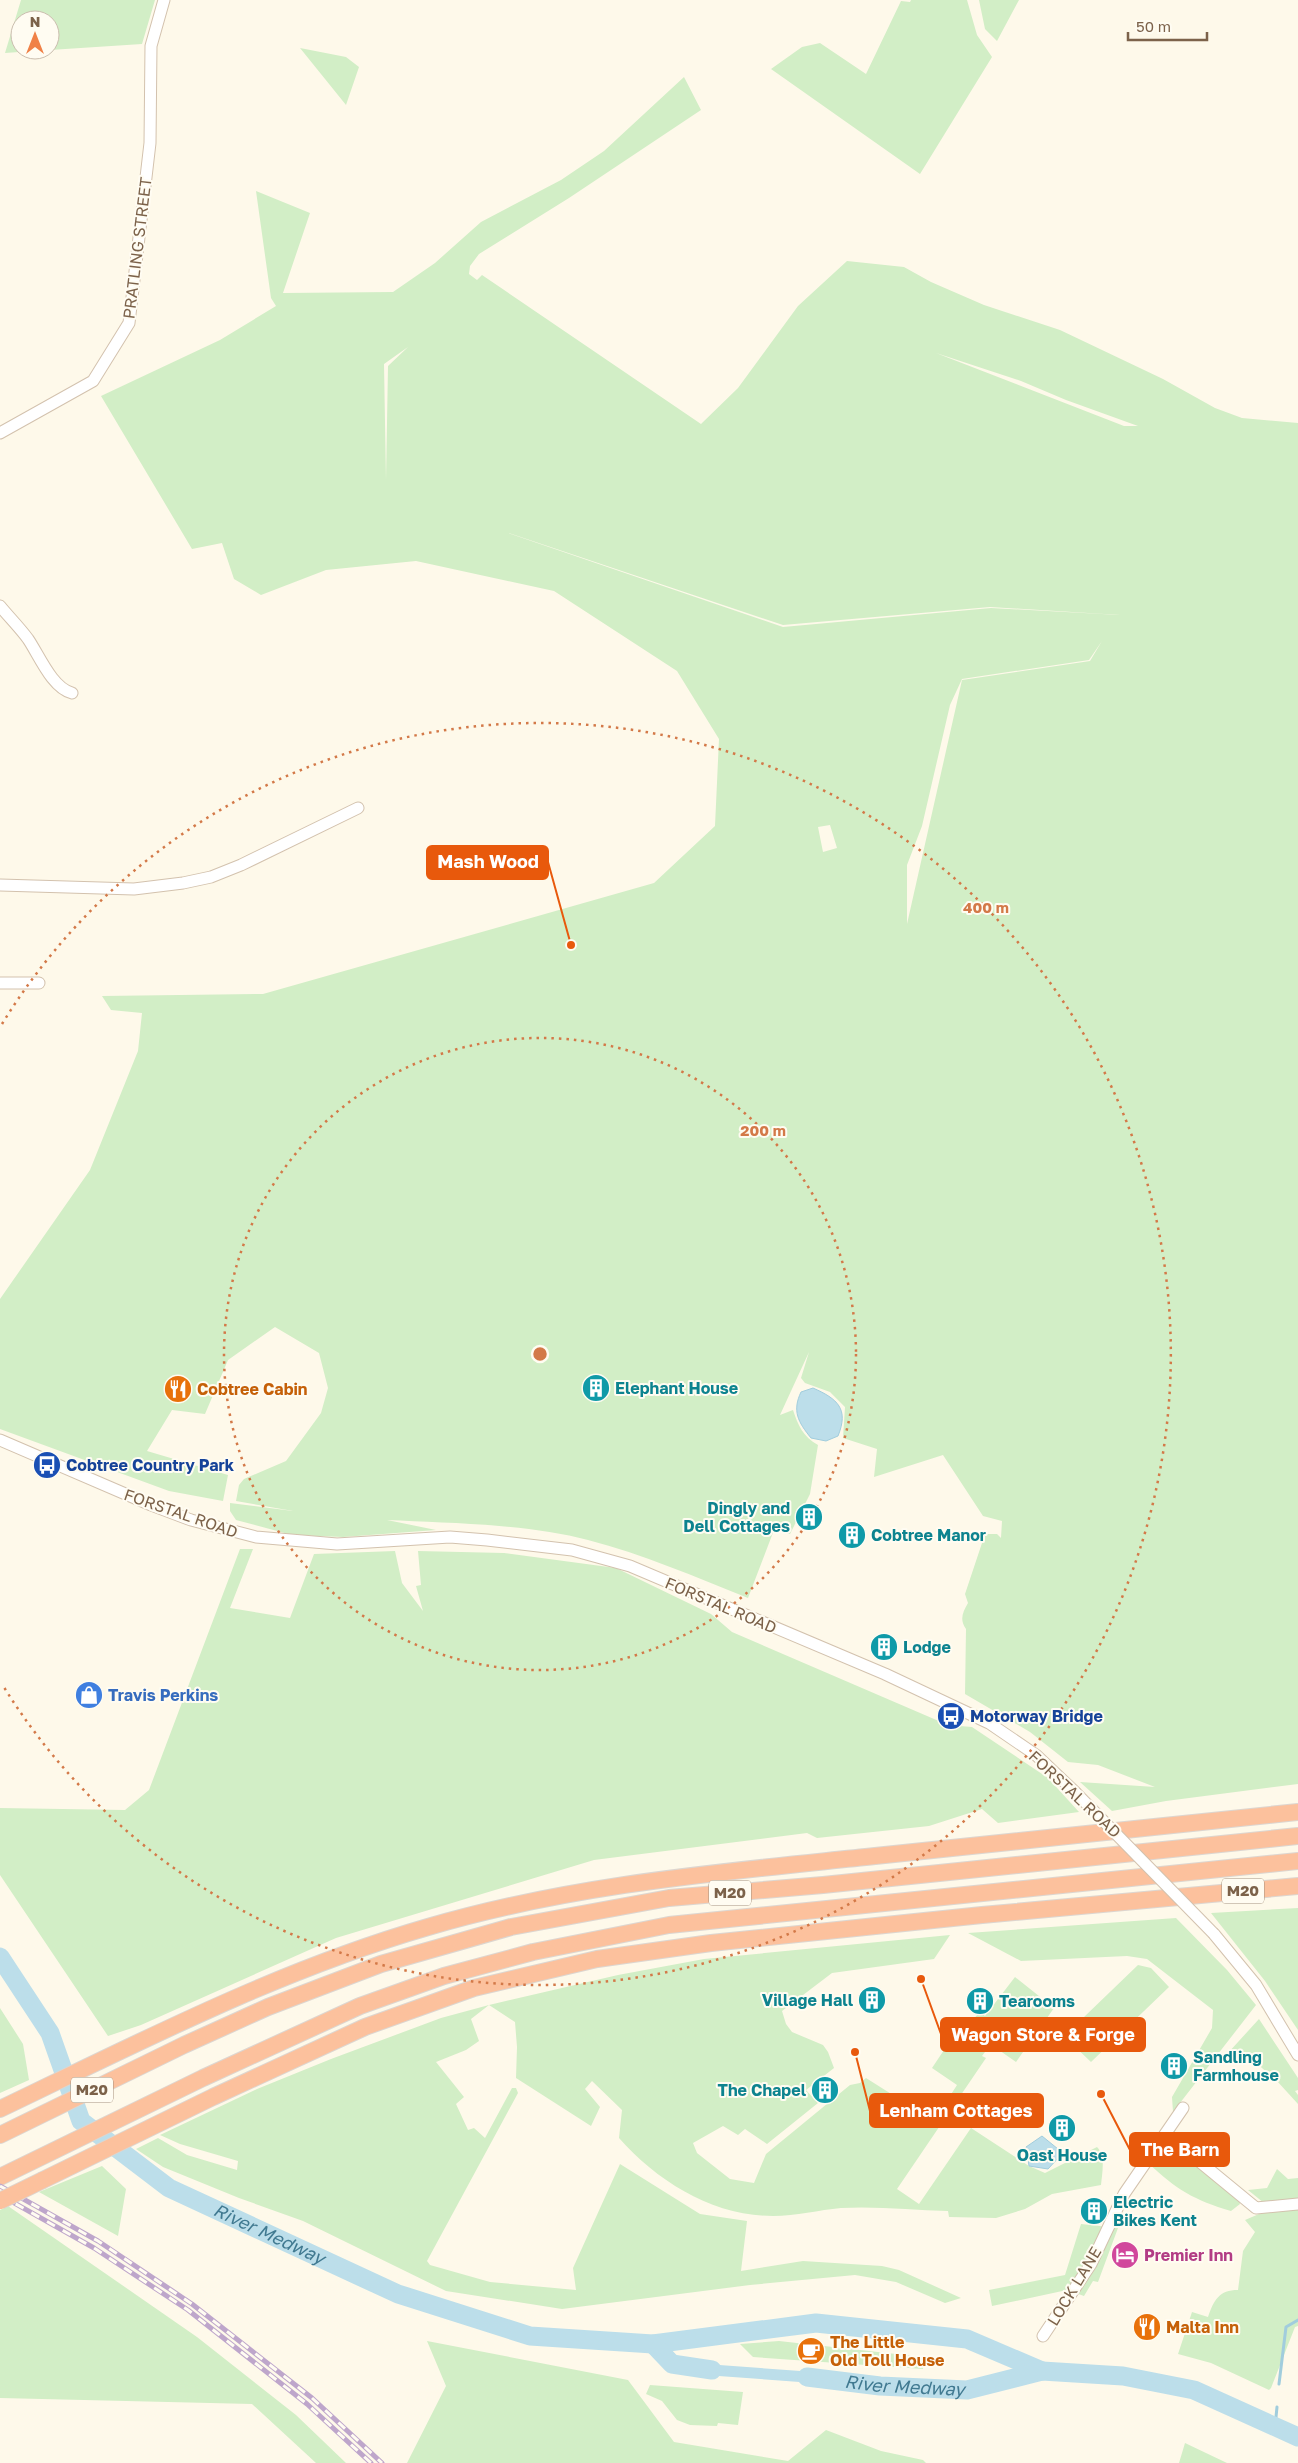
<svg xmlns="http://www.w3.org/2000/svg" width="1298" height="2463" font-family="'Golos Text',sans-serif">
	<rect width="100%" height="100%" fill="#fef9ea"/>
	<path fill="#d2eec6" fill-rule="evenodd" d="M21,0H155L142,44L50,50V20H20V50H48L5,53Z
		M911,0H967L977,35L992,57L920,174L771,69L802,47L820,43L866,74L901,1L910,2Z
		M979,0H1019L997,41L985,29Z
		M300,48L346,57L359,67L346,105Z
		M684,77L701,110L569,198L479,254L470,266L469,274L477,280L482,275L701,424L738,388L798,306L847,261L904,267L931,282L984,305L1060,330L1163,379L1215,408L1242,418L1298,423V1784L1166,1801L1112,1811L1080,1782L1155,1787L1098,1765L1068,1762L1030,1732L965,1694L966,1629C959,1619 963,1612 968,1603L965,1594L985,1534H997L1001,1538L1002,1521L983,1516L943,1455L874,1477L877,1449L843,1438L845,1407L830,1392L805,1383L801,1378L809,1352L780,1415L793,1410C798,1425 803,1437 818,1445L810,1494L790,1534L774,1530L748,1598C695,1577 643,1554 588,1540C528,1524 450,1523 387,1520L436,1530L343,1537L292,1535L236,1520L230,1511V1503L293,1511L236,1501L239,1485L244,1479L286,1461L321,1413L328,1388L319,1353L275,1327L228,1360L205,1414L172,1410L147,1451L228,1475L223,1501L169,1491L0,1429V1299L90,1170L138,1051L142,1013L111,1010L102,996L263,994L654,883L715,826L719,739L677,671L554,591L416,561L326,570L261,595L234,579L222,543L192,549L101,396L220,340L276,306L271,298L256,191L310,213L283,293L393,292L435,263L481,222L561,180L604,151ZM408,347L388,366L386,480L384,364ZM936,353L1021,381L1066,400L1138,426H1124ZM479,523L783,625L990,607L1120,615L991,608L783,627ZM1102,641L1090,661L962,680L907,924V865L922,826L950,705L962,679L1089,660ZM830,825L837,848L823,852L818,827Z
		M240,1549H253L230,1608L290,1618L314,1554L395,1551L402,1583L423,1611L416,1586L421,1585L418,1551L504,1553L616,1568L711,1614L732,1632L948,1725L972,1727L1048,1778L1079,1812L998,1823L982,1809L929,1826L817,1838L807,1833L594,1860L336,1938L141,2025L108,2036L0,1875V1808L125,1810L149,1790Z
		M1298,1908V2030L1265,1981L1211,1913Z
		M1176,1918L1227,1970L1256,2005L1173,2112L1172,2097L1212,2028L1213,2010L1147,1959L1127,1956L1021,1961L968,1933Z
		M950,1935L934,1959L832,1973L782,2011L786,2024L792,2032L823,2045L828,2052L834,2068L806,2090L818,2103L767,2144L745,2129L738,2135L723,2126L693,2143L697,2153L730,2179L754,2183L766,2154L850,2085L860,2083L866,2078L934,2121L957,2085L932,2068L958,2029L988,2048L982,2056L986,2058L897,2189L919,2204L971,2128L1029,2166L1045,2173L1097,2147C1106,2156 1102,2173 1101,2185L1052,2194L1025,2209L996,2218L949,2217L948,2211C913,2210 876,2206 841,2208C819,2210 796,2216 773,2216C713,2216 658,2182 619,2138L622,2110L592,2081L585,2089L600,2107L591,2126L516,2078L517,2047L515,2022L489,2005L471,2019L479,2041L466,2050L436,2062L464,2097L456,2104L468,2130L474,2128L485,2138L512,2088H516L518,2093L427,2261L430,2265L490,2282L576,2290L573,2268L620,2164L700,2214L747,2221L741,2271L803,2261L882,2266L899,2270L961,2298L945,2303L896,2282L855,2275L750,2285L562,2309L446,2291L303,2221L239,2198L163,2167L136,2149L158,2138L187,2155L237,2170L238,2161L180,2144L160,2135L257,2089L331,2059L441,2018L489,2005L618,1975L704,1959Z
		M1138,1965L1151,1968L1169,1987L1091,2062L1069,2041L1080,2030L1084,2017Z
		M1015,1977L1054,2008L1016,2062L966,2027L980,2012L985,2016Z
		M0,2008L23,2044L29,2080L0,2093Z
		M1259,2019L1298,2078V2090L1295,2091L1298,2095V2104L1277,2081L1246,2054L1233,2058L1228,2053Z
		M1162,2145C1190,2155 1214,2183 1239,2200L1240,2204L1231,2211C1194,2200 1177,2190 1148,2163Z
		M102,2166L126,2189L118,2236L39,2192Z
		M1277,2169L1288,2179L1298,2178V2198L1264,2203L1248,2190L1267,2188Z
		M8,2206L197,2337L296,2415L346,2463H316L252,2404L0,2398V2210Z
		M1298,2207V2326L1295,2327L1271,2388L1269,2390L1211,2363L1178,2354L1192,2312L1208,2317C1214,2300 1219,2290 1238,2290L1243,2251L1255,2232L1245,2220L1266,2211Z
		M1081,2224L1118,2228L1098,2282L1093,2281L1084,2296L1067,2290L992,2306L989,2290L1065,2275Z
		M427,2341L628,2380L674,2442L788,2461L826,2430L881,2451L923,2460L926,2463H407L446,2386Z
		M779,2341L923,2357V2369L753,2357L740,2344Z
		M650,2385L743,2392L738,2425L718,2423L717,2426L690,2425L677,2420L662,2401L646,2394Z
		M1185,2443L1227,2463H1179Z"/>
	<path fill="#bcdeea" stroke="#a1cddd" d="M813,1388C838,1399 849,1409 838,1436L826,1441L811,1438C798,1422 792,1411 801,1392Z
		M1042,2136L1058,2149L1061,2155L1048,2169L1029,2166L1026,2147Z"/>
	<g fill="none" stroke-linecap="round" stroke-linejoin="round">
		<path stroke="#a1cddd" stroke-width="3" d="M1279,2384L1286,2327L1298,2320
			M1275,2427L1277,2407"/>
		<path stroke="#bcdeea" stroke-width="11" d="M712,2370L807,2377"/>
		<g stroke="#bcdeea" stroke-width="19">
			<path id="s1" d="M0,1957L50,2033L81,2121L169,2188L398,2294L530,2336L653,2344L816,2323L967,2339L1042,2371"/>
			<path d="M653,2344L672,2364L712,2370"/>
			<path id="s2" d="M807,2377L880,2386L967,2390L1042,2371L1123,2376L1194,2390L1298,2437"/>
		</g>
		<defs>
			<path id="minor" d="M0,433L93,381L129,323L150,143L151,46L164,0
				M0,606C9,617 20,628 28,639C39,655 52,688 72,693
				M0,885L134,889L183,883L211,877L241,865L358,808
				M0,983H39
				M0,1440L151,1505L191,1520L256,1537L337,1544L450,1537L487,1540L572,1550L630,1566L885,1674L989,1723L1036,1755L1075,1792
				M1214,1934L1256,1985L1298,2055
				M1166,2134L1256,2208L1298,2204
				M1043,2336L1091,2264L1124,2194L1183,2108"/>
			<path id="highway" d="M0,2109C140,2042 279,1970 428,1927C574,1884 724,1872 875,1856C1016,1842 1157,1826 1298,1812
				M0,2135L184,2045L268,2007L381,1964L511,1927L669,1898L823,1885L1298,1836
				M0,2177L203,2078L360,2006L444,1976L533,1952L669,1925L1298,1861
				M43,2180L213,2097L365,2027L474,1988L597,1959L711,1943L982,1915L1298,1886"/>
		</defs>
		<use href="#minor" stroke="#d3c2ae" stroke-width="13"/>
		<use href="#highway" stroke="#ddd6d0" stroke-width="18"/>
		<use href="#minor" stroke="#fff" stroke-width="11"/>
		<use href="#highway" stroke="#fcc19d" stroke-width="16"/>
		<defs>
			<path id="rail" d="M0,2186L98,2241L192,2304L312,2398L382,2463
				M0,2195L94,2248L188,2310L307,2404L371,2463"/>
		</defs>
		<use href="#rail" stroke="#bea6cb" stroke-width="5"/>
		<use href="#rail" stroke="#fffcf2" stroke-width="3" stroke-dasharray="9" stroke-linecap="butt"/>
		<defs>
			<path id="minor-bridge" d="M1075,1792L1214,1934"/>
			<path id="highway-bridge" d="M0,2201L43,2180"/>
		</defs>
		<use href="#minor-bridge" stroke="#d3c2ae" stroke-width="13" stroke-linecap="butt"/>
		<use href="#highway-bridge" stroke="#ddd6d0" stroke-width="18" stroke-linecap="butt"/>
		<use href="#minor-bridge" stroke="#fff" stroke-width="11"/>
		<use href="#highway-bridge" stroke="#fcc19d" stroke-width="16"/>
	</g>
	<g fill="none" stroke="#d37948" stroke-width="2.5" stroke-dasharray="2.5 5">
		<circle cx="540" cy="1354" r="316"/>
		<path d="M2 1024A631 631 0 1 1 2 1684"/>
	</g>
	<defs>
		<symbol id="building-disc" viewBox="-11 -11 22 22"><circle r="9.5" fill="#0f9aa8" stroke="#fffcf2"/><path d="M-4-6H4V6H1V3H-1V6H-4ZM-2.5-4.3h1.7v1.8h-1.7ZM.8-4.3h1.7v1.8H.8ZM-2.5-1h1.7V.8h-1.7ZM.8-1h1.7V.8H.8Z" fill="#fff"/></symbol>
		<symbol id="restaurant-disc" viewBox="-11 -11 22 22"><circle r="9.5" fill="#e8710a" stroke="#fffcf2"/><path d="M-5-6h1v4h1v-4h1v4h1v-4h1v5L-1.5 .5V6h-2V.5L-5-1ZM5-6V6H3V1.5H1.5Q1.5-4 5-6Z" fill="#fff"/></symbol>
		<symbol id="bus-disc" viewBox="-11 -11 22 22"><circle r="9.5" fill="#1a4fb4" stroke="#fffcf2"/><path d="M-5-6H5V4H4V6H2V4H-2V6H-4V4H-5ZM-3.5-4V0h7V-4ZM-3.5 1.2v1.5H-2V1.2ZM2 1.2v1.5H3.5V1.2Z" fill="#fff"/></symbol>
		<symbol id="shop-disc" viewBox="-11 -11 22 22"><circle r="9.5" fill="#3f7fe0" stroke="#fffcf2"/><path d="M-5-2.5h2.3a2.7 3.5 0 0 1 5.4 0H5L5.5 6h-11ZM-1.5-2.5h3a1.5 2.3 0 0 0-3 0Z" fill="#fff"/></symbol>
		<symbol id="hotel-disc" viewBox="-11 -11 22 22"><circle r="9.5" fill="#d1479c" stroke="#fffcf2"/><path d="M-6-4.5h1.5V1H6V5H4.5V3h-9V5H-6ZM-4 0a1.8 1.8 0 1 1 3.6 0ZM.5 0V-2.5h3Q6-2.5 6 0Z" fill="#fff"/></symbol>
		<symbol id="cafe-disc" viewBox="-11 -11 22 22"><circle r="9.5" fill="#e8710a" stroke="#fffcf2"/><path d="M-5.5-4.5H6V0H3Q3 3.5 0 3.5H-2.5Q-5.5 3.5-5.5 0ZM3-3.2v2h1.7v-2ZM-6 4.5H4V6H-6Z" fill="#fff"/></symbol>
	</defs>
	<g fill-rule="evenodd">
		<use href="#building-disc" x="580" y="1372" width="32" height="32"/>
		<use href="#restaurant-disc" x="162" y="1373" width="32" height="32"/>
		<use href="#bus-disc" x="31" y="1449" width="32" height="32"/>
		<use href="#building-disc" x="793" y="1501" width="32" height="32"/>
		<use href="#building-disc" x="836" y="1519" width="32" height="32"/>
		<use href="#building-disc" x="868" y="1631" width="32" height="32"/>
		<use href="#shop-disc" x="73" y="1679" width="32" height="32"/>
		<use href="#bus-disc" x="935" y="1700" width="32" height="32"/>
		<use href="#building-disc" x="856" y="1984" width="32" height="32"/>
		<use href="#building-disc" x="964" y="1985" width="32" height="32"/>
		<use href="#building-disc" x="1158" y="2050" width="32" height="32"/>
		<use href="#building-disc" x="809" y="2074" width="32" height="32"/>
		<use href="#building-disc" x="1046" y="2112" width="32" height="32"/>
		<use href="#building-disc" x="1078" y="2195" width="32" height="32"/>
		<use href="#hotel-disc" x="1109" y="2239" width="32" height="32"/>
		<use href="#restaurant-disc" x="1131" y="2311" width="32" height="32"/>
		<use href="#cafe-disc" x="795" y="2335" width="32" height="32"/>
	</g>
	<g text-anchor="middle" stroke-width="4" stroke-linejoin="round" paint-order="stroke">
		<g fill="#fffcf2" stroke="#a3907c" stroke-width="1">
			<rect x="1222" y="1878.5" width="42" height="25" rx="4"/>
			<rect x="709" y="1880.5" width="42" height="25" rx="4"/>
			<rect x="71" y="2077.5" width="42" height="25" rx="4"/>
		</g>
		<g font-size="15" font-weight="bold" fill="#7c624a">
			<text x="1243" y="1896">M20</text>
			<text x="730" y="1898">M20</text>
			<text x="92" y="2095">M20</text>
		</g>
		<g font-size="16" fill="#7c624a" stroke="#fffcf2">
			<text transform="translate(137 248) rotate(-83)" y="6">PRATLING STREET</text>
			<text transform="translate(181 1513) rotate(19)" y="6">FORSTAL ROAD</text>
			<text transform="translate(721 1605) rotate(23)" y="6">FORSTAL ROAD</text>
			<text transform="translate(1075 1794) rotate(43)" y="6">FORSTAL ROAD</text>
			<text transform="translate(1074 2286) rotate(-59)" y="6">LOCK LANE</text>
		</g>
		<g font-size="16" font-weight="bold" fill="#0d838f" stroke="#fffcf2" text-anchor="start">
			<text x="615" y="1394">Elephant House</text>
			<text x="790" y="1514" text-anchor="end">Dingly and<tspan x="790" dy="18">Dell Cottages</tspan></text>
			<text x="871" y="1541">Cobtree Manor</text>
			<text x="903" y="1653">Lodge</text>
			<text x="853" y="2006" text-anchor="end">Village Hall</text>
			<text x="999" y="2007">Tearooms</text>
			<text x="1193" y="2063">Sandling<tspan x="1193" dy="18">Farmhouse</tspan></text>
			<text x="806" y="2096" text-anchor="end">The Chapel</text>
			<text x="1062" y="2161" text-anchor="middle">Oast House</text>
			<text x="1113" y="2208">Electric<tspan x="1113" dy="18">Bikes Kent</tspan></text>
		</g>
		<g font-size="16" font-weight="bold" fill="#c56008" stroke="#fffcf2" text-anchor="start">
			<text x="197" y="1395">Cobtree Cabin</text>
			<text x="1166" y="2333">Malta Inn</text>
			<text x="830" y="2348">The Little<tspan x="830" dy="18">Old Toll House</tspan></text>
		</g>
		<g font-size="16" font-weight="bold" fill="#164399" stroke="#fffcf2" text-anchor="start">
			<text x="66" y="1471">Cobtree Country Park</text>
			<text x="970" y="1722">Motorway Bridge</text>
		</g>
		<g font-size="16" font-weight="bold" fill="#366cbe" stroke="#fffcf2" text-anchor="start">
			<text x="108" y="1701">Travis Perkins</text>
		</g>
		<g font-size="16" font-weight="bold" fill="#b23c85" stroke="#fffcf2" text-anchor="start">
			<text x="1144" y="2261">Premier Inn</text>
		</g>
		<g font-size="18" font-style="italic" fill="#417a91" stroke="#fffcf2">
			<text dy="6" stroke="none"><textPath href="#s1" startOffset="405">River Medway</textPath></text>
			<text dy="6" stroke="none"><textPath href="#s2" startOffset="98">River Medway</textPath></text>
		</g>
	</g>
	<circle cx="540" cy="1354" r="8" fill="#d37948" stroke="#fffcf2" stroke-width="2.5"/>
	<g font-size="15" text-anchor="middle" font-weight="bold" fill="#d37948" stroke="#fffcf2" stroke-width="4" stroke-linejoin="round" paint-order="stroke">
		<text x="986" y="913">400 m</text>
		<text x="763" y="1136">200 m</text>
	</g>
	<path fill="none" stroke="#e8590c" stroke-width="2" d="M571 945L548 862M921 1979L941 2034M855 2052L870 2111M1101 2094L1130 2150"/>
	<g fill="#e8590c" stroke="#fffcf2" stroke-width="2">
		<circle cx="571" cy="945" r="5"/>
		<circle cx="921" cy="1979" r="5"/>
		<circle cx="855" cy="2052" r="5"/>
		<circle cx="1101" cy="2094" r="5"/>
	</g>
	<g fill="#e8590c" stroke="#e8590c" stroke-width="2">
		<rect x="427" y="846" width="121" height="33" rx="5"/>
		<rect x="941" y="2018" width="204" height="33" rx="5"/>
		<rect x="870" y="2094" width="173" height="33" rx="5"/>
		<rect x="1130" y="2133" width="99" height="33" rx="5"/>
	</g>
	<g font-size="18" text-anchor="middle" font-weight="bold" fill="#fff">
		<text x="488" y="868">Mash Wood</text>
		<text x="1043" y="2041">Wagon Store &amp; Forge</text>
		<text x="956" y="2117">Lenham Cottages</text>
		<text x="1180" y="2156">The Barn</text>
	</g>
	<g transform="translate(35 35)"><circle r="24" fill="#fffcf2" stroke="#cbbeaf"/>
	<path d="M0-4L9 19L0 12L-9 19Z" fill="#f08147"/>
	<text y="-8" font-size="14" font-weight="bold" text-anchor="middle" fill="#7c624a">N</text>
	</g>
	<path d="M1128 32v8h79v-8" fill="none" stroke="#7c624a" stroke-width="2.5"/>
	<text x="1136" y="32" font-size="15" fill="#7c624a" stroke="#fffcf2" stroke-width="4" paint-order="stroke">50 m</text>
</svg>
